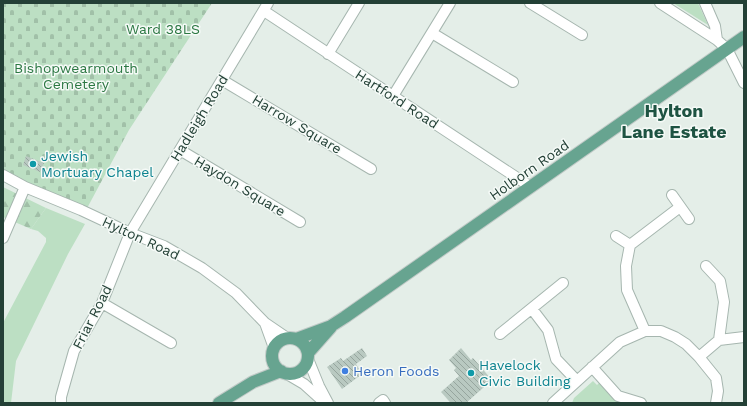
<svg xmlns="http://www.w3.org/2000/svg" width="747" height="406" font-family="'Work Sans',sans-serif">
	<defs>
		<pattern id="forest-firs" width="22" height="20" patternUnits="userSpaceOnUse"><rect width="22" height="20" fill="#bcdfc3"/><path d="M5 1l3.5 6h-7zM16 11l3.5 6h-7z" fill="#a1c0a8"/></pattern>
		<pattern id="cemetery-stones" width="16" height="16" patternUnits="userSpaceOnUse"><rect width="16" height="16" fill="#bcdfc3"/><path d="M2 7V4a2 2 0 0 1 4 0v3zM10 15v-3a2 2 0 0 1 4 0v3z" fill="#a1c0a8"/></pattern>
		<pattern id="building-back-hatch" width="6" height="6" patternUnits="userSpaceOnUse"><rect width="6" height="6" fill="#b9c9c1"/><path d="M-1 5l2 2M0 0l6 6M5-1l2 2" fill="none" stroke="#96a59e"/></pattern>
	</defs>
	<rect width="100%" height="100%" fill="#e4eee8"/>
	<path fill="#bcdfc3" d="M673,3H698L708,25Z
		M46,208L85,224L68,254L16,361L11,403H3V323L46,242V238L38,231L31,229Z
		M593,381L597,385L601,381L626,403H572L574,398Z"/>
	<path fill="url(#forest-firs)" d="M3,187L46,208L31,229L3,217Z"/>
	<path fill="url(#cemetery-stones)" d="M3,3H212L129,130L85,212L3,175Z"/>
	<path fill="url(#building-back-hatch)" d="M26,156L44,163L40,172L23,165Z
		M362,348L367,356L356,364L362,374L342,389L327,367L341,358L343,361Z
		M461,348L471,360L473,358L492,380L466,403H451L441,392L459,376L454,370L456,368L449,360Z"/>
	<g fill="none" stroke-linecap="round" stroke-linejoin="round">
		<defs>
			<path id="minor" d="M530,3L582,35
				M660,3L717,40L727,49L744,83
				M705,3L715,26L717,40
				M264,11L531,187
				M432,33L513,82
				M328,54L359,3
				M222,80L371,169
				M393,96L450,3
				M180,150L300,222
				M3,175L25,187L81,210L130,233L164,246L202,268L236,293L265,323L287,338
				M672,195L689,219
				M616,236L630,245
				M3,238L25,187
				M706,266L720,281L724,302L719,340
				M102,303L171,343
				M532,309L548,330L556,359L577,381
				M265,323L274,348
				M645,331L627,290L626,266L630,245L680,207
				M500,334L563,283
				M699,357L719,340L744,337
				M308,359L319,386L328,403
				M592,367L618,396L641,403
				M287,374L304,384L325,403
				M61,403V397L74,351L102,303L130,233L268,3
				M379,403L383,400L385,403
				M553,403L620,342L645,331H661L675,337L686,344L699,357L716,378L718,391L716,403"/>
			<path id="major" d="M272 356a18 18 0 1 1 36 0a18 18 0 1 1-36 0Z
				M296,339L331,326L345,317L744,37
				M308,353L331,327
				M219,403L253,382L281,371"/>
		</defs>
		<use href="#minor" stroke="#a6b6af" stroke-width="12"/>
		<use href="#major" stroke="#c1cac7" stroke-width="14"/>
		<use href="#minor" stroke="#fff" stroke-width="10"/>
		<use href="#major" stroke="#67a490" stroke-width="12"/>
	</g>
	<g fill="#0f9aa8" stroke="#f5faf7" stroke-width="1.5">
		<circle cx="33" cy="164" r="4"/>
		<circle cx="471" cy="373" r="4"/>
	</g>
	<circle fill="#3f7fe0" stroke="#f5faf7" stroke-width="1.5" cx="345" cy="371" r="4"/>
	<g text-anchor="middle" stroke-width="3" stroke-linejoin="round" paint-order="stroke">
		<g font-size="14" fill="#2c7843" stroke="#f5faf7">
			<text x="163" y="34">Ward 38LS</text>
			<text x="76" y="73">Bishopwearmouth<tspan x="76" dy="16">Cemetery</tspan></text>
		</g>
		<g font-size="14" fill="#234036" stroke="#f5faf7">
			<text transform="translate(397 99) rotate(33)" y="5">Hartford Road</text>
			<text transform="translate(199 118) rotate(-59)" y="5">Hadleigh Road</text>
			<text transform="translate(297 124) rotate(31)" y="5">Harrow Square</text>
			<text transform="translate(529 170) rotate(-35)" y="5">Holborn Road</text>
			<text transform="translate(240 186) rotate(31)" y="5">Haydon Square</text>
			<text transform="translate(141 238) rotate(25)" y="5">Hylton Road</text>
			<text transform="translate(92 317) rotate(-63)" y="5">Friar Road</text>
		</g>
		<g font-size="14" fill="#0d838f" stroke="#f5faf7" text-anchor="start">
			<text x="41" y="161">Jewish<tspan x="41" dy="16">Mortuary Chapel</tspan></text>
			<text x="479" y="370">Havelock<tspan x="479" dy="16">Civic Building</tspan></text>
		</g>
		<g font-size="14" fill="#366cbe" stroke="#f5faf7" text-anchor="start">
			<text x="353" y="376">Heron Foods</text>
		</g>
		<g font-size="18" font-weight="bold" fill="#1e5342" stroke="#f5faf7">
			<text x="674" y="117">Hylton<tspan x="674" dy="21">Lane Estate</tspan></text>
		</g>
	</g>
	<rect width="747" height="406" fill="none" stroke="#234036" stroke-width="8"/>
</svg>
